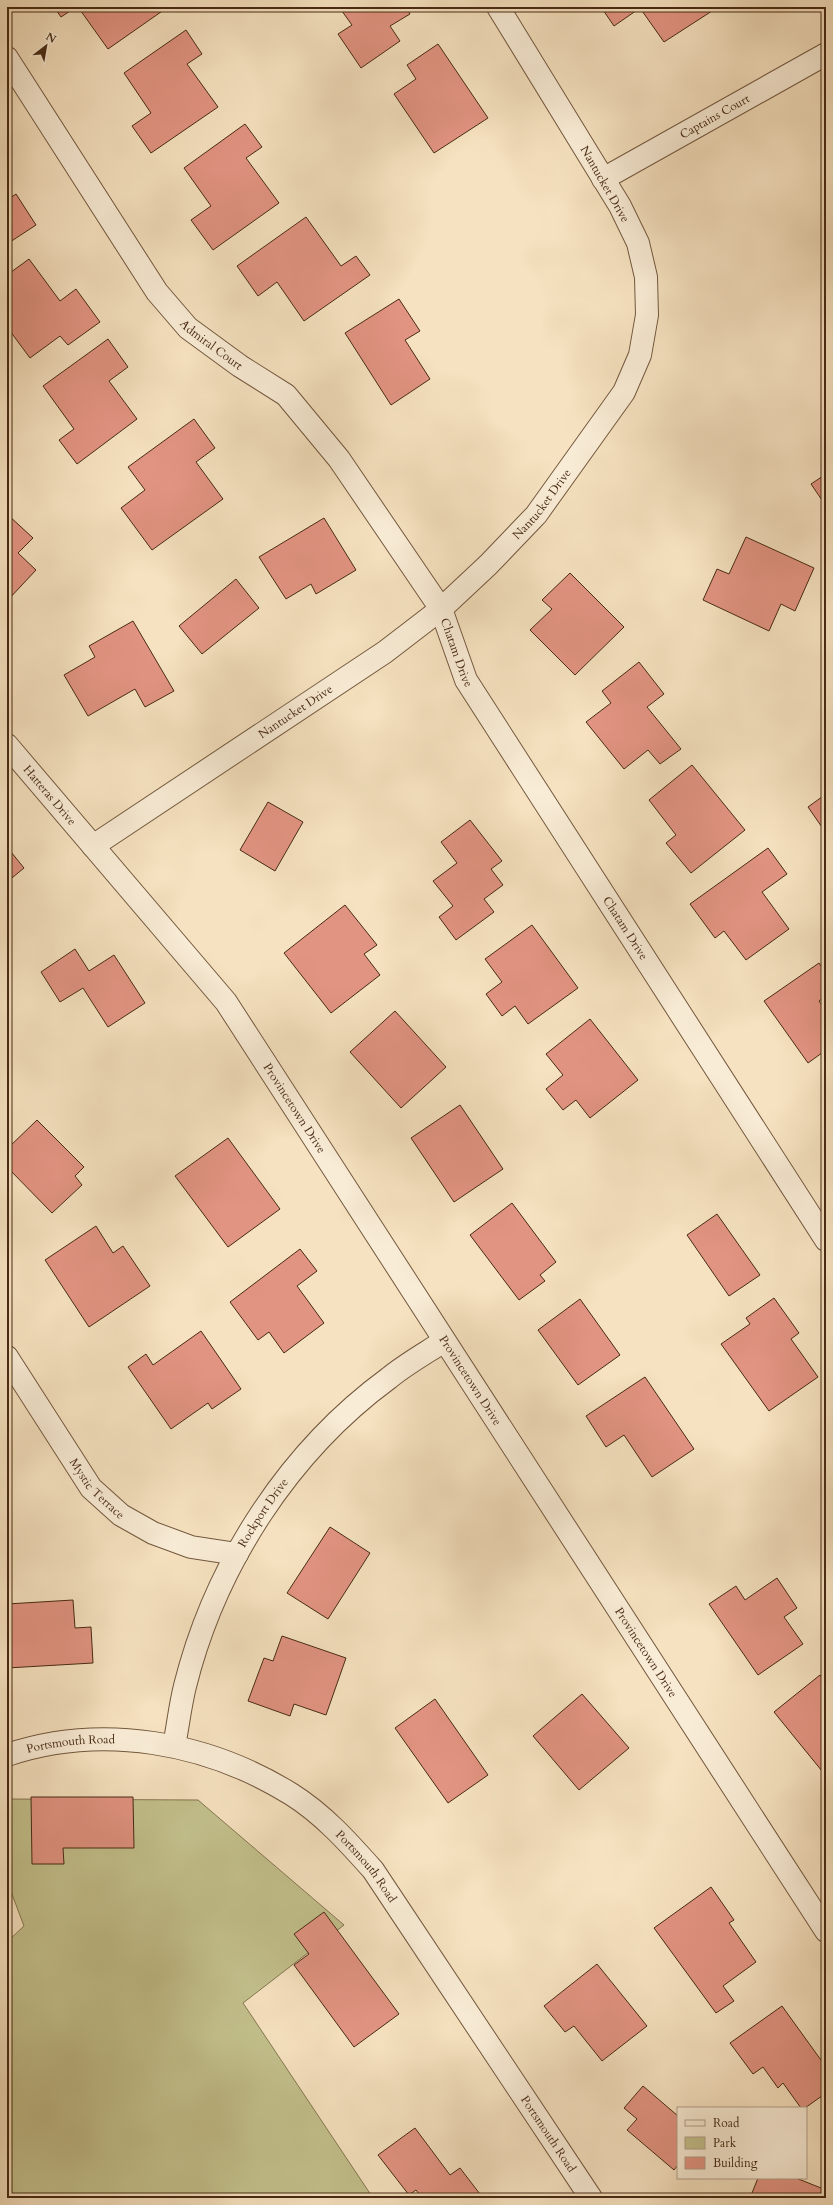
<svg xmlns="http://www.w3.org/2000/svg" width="833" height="2205" font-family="Cardo,serif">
	<rect width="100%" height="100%" fill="#f6e2c0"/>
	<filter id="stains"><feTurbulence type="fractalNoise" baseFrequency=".005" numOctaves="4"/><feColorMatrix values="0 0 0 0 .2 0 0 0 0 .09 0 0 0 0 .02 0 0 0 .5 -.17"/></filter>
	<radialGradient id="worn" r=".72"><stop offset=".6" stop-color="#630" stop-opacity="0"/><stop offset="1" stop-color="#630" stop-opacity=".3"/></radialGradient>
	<path fill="#c3c18d" stroke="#857650" d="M7,1799L198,1800L344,1925L243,2003L373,2198H7V1942L24,1926L7,1881Z"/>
	<path fill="#e29482" stroke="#472a13" d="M54,7H76L61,17Z
		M78,7H168L108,49Z
		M339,7H406L410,14L390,26L400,41L361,68L338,34L352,25Z
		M601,7H709L712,11L664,42L640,8L614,26Z
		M186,30L202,54L187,64L218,107L151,153L132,126L151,113L124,73Z
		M438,44L488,118L434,153L394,94L416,79L407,65Z
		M245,124L262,147L246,158L279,203L213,250L191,220L211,206L184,168Z
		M16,194L36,225L7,244V200Z
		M306,217L341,266L356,256L370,275L304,321L277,282L258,296L237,266Z
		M29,259L60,301L76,289L100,322L68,345L60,336L30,358L7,327V275Z
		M399,299L420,331L405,340L430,379L391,405L345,333Z
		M108,339L128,367L109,381L137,419L77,464L59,440L74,429L43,386Z
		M194,419L215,448L196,462L223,499L152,550L121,508L145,490L128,467Z
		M826,474V506L811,484Z
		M7,514L33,538L18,553L36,570L7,601Z
		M324,518L356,570L316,594L311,584L286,599L259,557Z
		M746,537L814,568L795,611L781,604L769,631L703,600L717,569L729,574Z
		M570,573L624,627L575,675L530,630L552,609L542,600Z
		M236,579L259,608L202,654L179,626Z
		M133,621L174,691L145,707L135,689L88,716L64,675L95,657L89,646Z
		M639,662L664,694L647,707L681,749L660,764L648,750L624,769L586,722L611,703L602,691Z
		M692,765L745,830L691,873L666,843L676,835L649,800Z
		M826,794V833L808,807Z
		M268,802L303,822L275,871L240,850Z
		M470,820L502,861L491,869L503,885L484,899L494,912L456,940L439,917L453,906L433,881L457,863L441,842Z
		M7,847L24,868L7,882Z
		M768,848L787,874L762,892L789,929L746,960L724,931L715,938L690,904Z
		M345,905L377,945L364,954L380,975L331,1013L284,953Z
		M532,925L578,988L528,1024L515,1006L502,1016L486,994L502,982L485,959Z
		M75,949L89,971L114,955L145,1003L108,1027L83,988L60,1002L41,972Z
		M819,963L826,973V996L819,1001L826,1011V1028L823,1030L826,1034V1050L808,1063L764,1001Z
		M395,1011L446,1067L401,1108L350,1052Z
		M590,1019L638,1080L590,1118L576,1100L563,1110L546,1089L563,1075L546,1054Z
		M460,1105L503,1169L454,1202L411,1138Z
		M37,1120L84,1167L75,1176L82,1185L52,1213L7,1167V1149Z
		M228,1138L280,1209L228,1247L175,1176Z
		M512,1203L556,1262L540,1275L545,1281L519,1300L470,1235Z
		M717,1214L760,1275L729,1296L687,1235Z
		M96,1226L113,1253L123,1246L150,1286L89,1327L45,1260Z
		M300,1249L317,1271L297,1286L324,1323L284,1353L269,1332L258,1340L230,1302Z
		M774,1298L799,1333L791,1339L818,1377L769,1411L721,1344L750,1324L746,1318Z
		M580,1299L620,1355L578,1385L538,1330Z
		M201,1331L241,1389L212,1409L208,1403L171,1429L128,1367L146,1354L153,1365Z
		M645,1377L694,1449L652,1477L624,1435L606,1447L586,1416Z
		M330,1527L370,1553L328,1619L287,1593Z
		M777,1578L797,1608L784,1617L803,1644L758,1675L709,1604L736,1586L745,1600Z
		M73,1600L75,1628L91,1627L93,1663L7,1668V1604Z
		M282,1636L346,1658L326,1715L294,1704L290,1716L248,1701L264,1658L273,1661Z
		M820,1675L826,1683V1776L774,1712Z
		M582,1694L629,1748L579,1790L533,1736Z
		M435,1699L488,1775L448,1803L395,1728Z
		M31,1797H133L134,1848H63L64,1864H32Z
		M711,1887L734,1920L729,1923L756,1962L723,1986L734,2001L716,2013L654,1928Z
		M324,1912L399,2014L354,2047L294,1965L309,1954L294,1934Z
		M597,1964L647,2026L602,2061L574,2026L565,2032L544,2006Z
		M782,2006L826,2067V2093L805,2108H801L783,2083L778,2088L763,2067L753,2074L730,2043Z
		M643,2086L678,2116V2165L674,2170L627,2130L637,2119L624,2108Z
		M415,2128L450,2175L460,2168L483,2198H422L416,2190L409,2195L378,2155Z
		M758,2178H796L826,2190V2198H750Z"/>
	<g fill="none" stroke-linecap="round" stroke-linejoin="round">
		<defs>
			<g id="street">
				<path id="s1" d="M7,58L157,292L188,328L240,366L286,395L339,459L441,609L466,680L826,1240"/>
				<path id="s2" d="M603,179L826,54"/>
				<path id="s3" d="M7,745L226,1002L826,1931"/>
				<path id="s4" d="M93,846L385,652L441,609L488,565L536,515L624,392L640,355L647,315L646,277L638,243L620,206L498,7"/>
				<path id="s5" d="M7,1357L91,1488L121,1515L153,1533L191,1547L237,1554"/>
				<path id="s6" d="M174,1746C178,1726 180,1706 185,1686C215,1566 288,1452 389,1378C406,1364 426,1353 444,1341"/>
				<path id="s7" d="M7,1755C102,1723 207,1742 291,1794C323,1814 348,1842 373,1870L591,2198"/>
			</g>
		</defs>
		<use href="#street" stroke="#73583e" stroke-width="24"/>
		<use href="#street" stroke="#f9ecd6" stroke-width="22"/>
	</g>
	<g text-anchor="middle" stroke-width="3" stroke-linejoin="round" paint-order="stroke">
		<g font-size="12" fill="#472a13" stroke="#f9ecd6">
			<text dy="4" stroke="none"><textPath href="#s2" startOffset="128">Captains Court</textPath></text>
			<text transform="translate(605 184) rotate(60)" y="4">Nantucket Drive</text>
			<text dy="4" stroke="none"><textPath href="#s1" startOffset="354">Admiral Court</textPath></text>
			<text dy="4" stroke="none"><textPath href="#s4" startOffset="567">Nantucket Drive</textPath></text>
			<text dy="4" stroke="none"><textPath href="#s1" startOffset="755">Chatam Drive</textPath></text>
			<text dy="4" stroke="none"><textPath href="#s4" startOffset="243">Nantucket Drive</textPath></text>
			<text dy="4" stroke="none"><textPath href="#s3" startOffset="66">Hatteras Drive</textPath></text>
			<text dy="4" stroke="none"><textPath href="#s1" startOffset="1079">Chatam Drive</textPath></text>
			<text dy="4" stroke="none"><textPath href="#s3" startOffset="464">Provincetown Drive</textPath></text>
			<text dy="4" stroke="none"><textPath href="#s3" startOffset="788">Provincetown Drive</textPath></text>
			<text dy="4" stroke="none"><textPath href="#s5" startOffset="160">Mystic Terrace</textPath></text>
			<text dy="4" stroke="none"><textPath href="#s6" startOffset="252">Rockport Drive</textPath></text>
			<text dy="4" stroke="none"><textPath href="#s3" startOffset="1112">Provincetown Drive</textPath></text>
			<text dy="4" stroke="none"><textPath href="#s7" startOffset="65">Portsmouth Road</textPath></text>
			<text dy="4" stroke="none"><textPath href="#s7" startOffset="401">Portsmouth Road</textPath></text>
			<text dy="4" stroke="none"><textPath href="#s7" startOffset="725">Portsmouth Road</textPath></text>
		</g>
	</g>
	<rect width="833" height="2205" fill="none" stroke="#f6e2c0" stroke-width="24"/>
	<rect x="8" y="8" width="817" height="2189" fill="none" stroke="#472a13" stroke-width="2"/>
	<rect x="12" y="12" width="809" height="2181" fill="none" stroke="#472a13"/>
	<rect x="677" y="2107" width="130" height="72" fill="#f9ecd6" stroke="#b29e88"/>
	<rect x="685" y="2120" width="20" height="6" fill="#f9ecd6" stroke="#b29e88"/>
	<text x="713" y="2127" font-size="12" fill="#472a13">Road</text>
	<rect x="685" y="2137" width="20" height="12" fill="#c3c18d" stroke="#b29e88"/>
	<text x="713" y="2147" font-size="12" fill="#472a13">Park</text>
	<rect x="685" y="2157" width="20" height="12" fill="#e29482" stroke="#b29e88"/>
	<text x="713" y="2167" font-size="12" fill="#472a13">Building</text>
	<g transform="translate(46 46) rotate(31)" stroke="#f9ecd6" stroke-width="3" paint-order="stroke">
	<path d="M0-3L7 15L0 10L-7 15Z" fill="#472a13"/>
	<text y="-6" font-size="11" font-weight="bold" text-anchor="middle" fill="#472a13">N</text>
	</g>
	<rect width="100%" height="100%" filter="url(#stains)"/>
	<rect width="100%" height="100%" fill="url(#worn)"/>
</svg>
